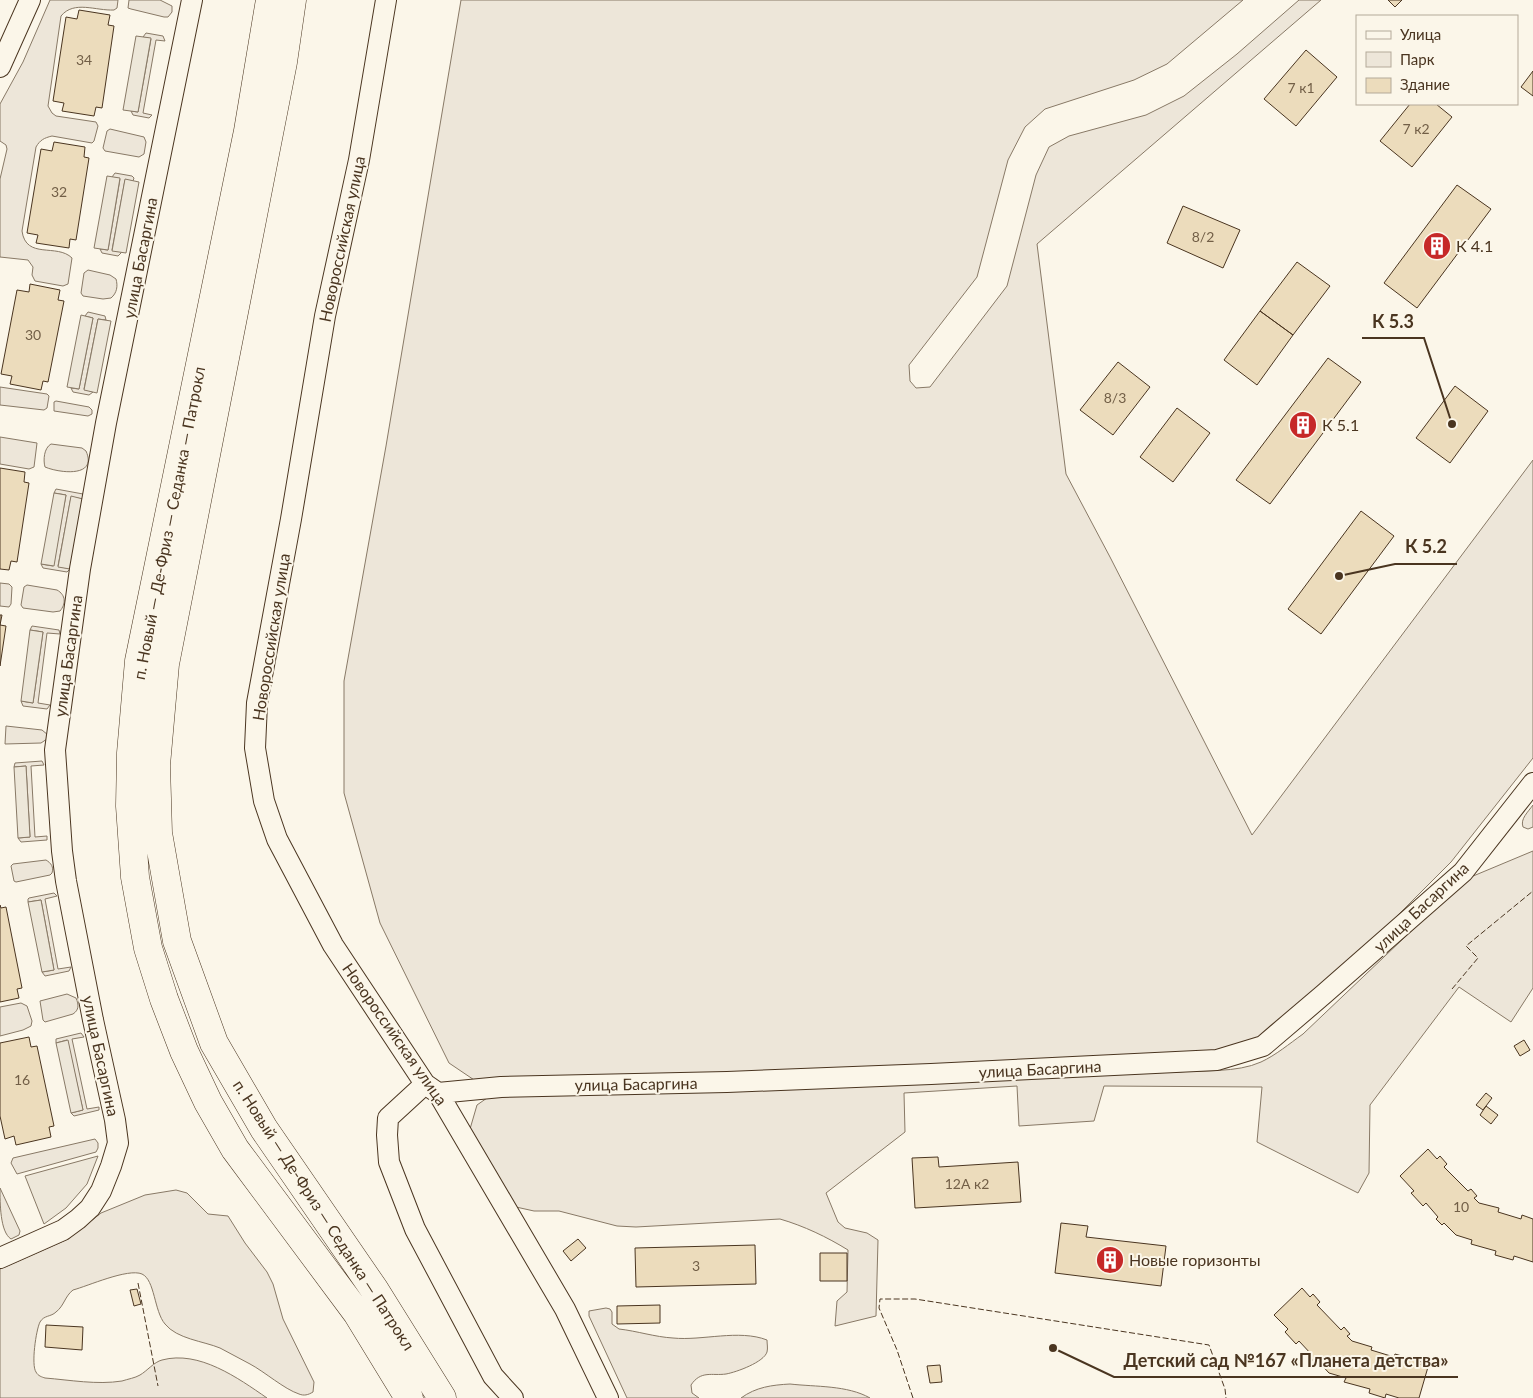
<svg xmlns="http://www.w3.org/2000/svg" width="1533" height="1398" font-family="Lato,sans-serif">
	<rect width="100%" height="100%" fill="#fbf6e9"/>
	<path fill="#ede6d9" stroke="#887966" d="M50,0H118L117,8L114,10C96,11 74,0 61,16L48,106L52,113L56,116L96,122L98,126L94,141L92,143L52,136C44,138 40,140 36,147L22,231C26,260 57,243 72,258L68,284L63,286L35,281L32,275L33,267L28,260L0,257V179L7,149L6,145L0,141V104L23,62Z
		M129,0H160L172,6V12L168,17H164L131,9L128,8Z
		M461,0H1243L1167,64L1134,80L1045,109L1025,127L1008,160L977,277L909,365L910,381L916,388L930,387L1007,286L1036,175L1049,147L1069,136L1146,115L1184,96L1237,54L1299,0H1321L1037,244L1066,474L1110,557L1252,835L1533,460V758L1451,862L1308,1005L1259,1040L1223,1055L489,1090L449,1063L380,923L344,793V681L386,446Z
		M146,33L163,36L165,41L156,40L143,113L152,115L149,118L133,115L131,111L138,112L151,39L143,37Z
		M110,129L144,137L146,142L144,154L139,157L105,151L103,148L107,131Z
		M115,173L132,176L134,178L133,181L125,180L112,250L122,252L118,256L102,253L100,249L108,250L120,179L112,177Z
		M88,270L110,275L116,279C118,286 117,293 111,298L103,299L83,296L81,293L84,273Z
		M88,312L105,316L106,320L98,319L84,389L93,392L89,395L73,392L71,388L79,389L93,318L85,316Z
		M0,387L47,394L49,396L47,408L44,410L0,405Z
		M56,401L89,407L92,410V414L88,416L54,411V402Z
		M0,437L37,443L34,467L29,469L0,464Z
		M51,444L82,448L86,451C98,478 59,473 45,467C43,460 44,448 51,444Z
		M56,489L83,494V499L71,497L58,566L70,569L67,572L43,568L41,564L53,566L66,495L54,493Z
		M0,583L9,584L12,587L11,604L9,607L0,606Z
		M27,585L57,590C66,595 66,604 60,611L53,612L23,608L21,605L24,587Z
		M32,626L59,630L60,634L47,633L38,703L50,705L47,709L23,706L21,701L33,703L43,632L30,630Z
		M6,726L42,730L48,735L47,739L41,743L5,744Z
		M42,761L44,765L31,766L35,837L47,836V840L21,842L18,838L30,837L26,766L14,767L15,763Z
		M1533,805V827L1528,829L1523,827C1520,819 1528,812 1533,805Z
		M1533,851V988L1511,1022L1459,987L1370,1105L1369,1173L1358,1193L1257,1142L1262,1087L1104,1086L1094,1121L1019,1126L1017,1086L904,1093L905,1132L826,1193L838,1222L845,1228L867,1233L878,1240L876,1316L835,1326L837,1301L847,1292L848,1250C827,1237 804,1226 780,1219L636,1227L617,1226L559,1211H534L516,1207L470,1129L477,1105L487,1098L501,1095L1176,1072C1202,1070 1237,1073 1261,1062C1276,1055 1289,1044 1303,1034L1466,879Z
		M46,860C51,863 54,867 52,873L50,875L16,882L14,881L11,866L13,864Z
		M54,893L57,896L45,899L58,969L71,967L69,971L45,976L42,972L54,970L41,900L28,902V899L29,898Z
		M67,994L76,998C79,1005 79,1010 73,1014L45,1022L43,1020L40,1001Z
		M21,1003L27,1006L32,1021L31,1026L23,1030L0,1036V1007Z
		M81,1033L84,1037L72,1039L87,1109L99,1107V1110L74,1116L71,1113L83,1110L67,1040L56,1043V1039Z
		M95,1139L98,1143V1148L96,1152L17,1174L11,1163L13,1158Z
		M0,1188L20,1231L19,1235L11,1239C0,1232 0,1203 0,1188Z
		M176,1190L187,1193L208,1214L228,1216L245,1243L267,1272L273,1284L283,1319L314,1382L313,1392C308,1395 304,1396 299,1394C284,1389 265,1372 250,1364C240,1359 230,1353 220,1348C203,1341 177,1339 165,1324C154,1311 155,1280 142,1274C128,1268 88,1286 73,1290C65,1296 64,1306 56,1312C51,1317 44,1315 40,1322C36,1330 31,1365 36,1372C38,1376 42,1377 45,1378C70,1380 97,1385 122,1381C128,1379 135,1378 140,1375C147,1371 154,1362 162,1360C199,1350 238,1378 267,1398H0V1269L68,1239L101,1213L145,1195Z
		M606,1308L610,1309L612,1312V1324L619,1329C637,1331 655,1337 673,1338C702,1341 739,1329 767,1340C767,1344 768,1348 767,1352C764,1362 737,1372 726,1374C712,1376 701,1370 691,1385L692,1393L699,1398H627L589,1316V1311Z
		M790,1384C816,1387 847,1385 870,1398H741C756,1387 772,1385 790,1384Z"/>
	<path fill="#ede7d9" stroke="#887966" d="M136,36L151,38L138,112L123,110Z
		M107,176L120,178L108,250L94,248Z
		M125,179L139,182L126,253L112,251Z
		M81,315L93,318L79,389L67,387Z
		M98,319L111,321L97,393L84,390Z
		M54,493L66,495L54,566L41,564Z
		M71,496L83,499L70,569L58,567Z
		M30,630L43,632L33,703L21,701Z
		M26,766L30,837L18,838L14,767Z
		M41,900L54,970L42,972L28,902Z
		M68,1040L83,1110L71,1113L56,1043Z
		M98,1156L87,1184L66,1208L44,1224L25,1176Z"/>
	<path fill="#ecdcbc" stroke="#4a3520" d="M1388,0H1402L1395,7Z
		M79,10L110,15L108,25L114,26L102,108L96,107L94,116L62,111L64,103L53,101L66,17L77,19Z
		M1306,50L1337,77L1296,126L1264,99Z
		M1533,71V96L1521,87Z
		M1410,104H1436L1452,117L1412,167L1380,141Z
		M54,142L85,147L84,157L89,158L76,240L70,239L69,248L36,243L38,235L27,233L41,149L52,151Z
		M1457,185L1491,209L1417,308L1384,283Z
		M1183,206L1240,230L1223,268L1167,243Z
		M1297,262L1330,286L1293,335L1260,311Z
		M30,284L60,290L58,300L64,301L48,382L43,381L41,390L10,384L12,376L1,374L17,290L29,292Z
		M1260,311L1293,335L1257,385L1224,360Z
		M1328,358L1361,382L1270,504L1236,480Z
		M1118,362L1150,387L1113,435L1080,410Z
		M1455,386L1488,411L1450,463L1416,438Z
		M1177,408L1210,433L1173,482L1140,457Z
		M0,468L25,472L24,482L29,483L17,562L11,561L9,570L0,569Z
		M1361,511L1394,536L1321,634L1288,609Z
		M0,615H2L0,625L6,626L0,666Z
		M0,905L1,908L6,907L22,988L17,989L19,998L0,1002Z
		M29,1037L31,1047L37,1046L54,1126L49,1127L51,1137L16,1145L14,1136L5,1139L0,1116V1043Z
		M1524,1040L1530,1050L1520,1056L1514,1046Z
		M1486,1093L1492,1098L1483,1110L1476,1105Z
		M1486,1106L1498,1115L1491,1124L1480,1115Z
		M1428,1149L1437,1159L1440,1156L1447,1164L1444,1167L1468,1191L1471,1189L1477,1196L1474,1198L1479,1203L1499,1208L1498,1212L1521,1219L1522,1215L1533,1219V1262L1514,1256L1513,1260L1495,1255L1496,1251L1471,1244L1472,1240L1456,1235L1444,1223L1442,1225L1436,1219L1438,1217L1426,1203L1423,1206L1411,1193L1414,1191L1400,1176Z
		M938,1157L939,1167L1018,1162L1021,1202L915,1208L912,1158Z
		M1061,1223L1088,1226L1086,1237L1166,1246L1161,1286L1055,1273Z
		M578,1239L586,1248L571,1261L563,1251Z
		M755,1245L756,1284L636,1287L635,1248Z
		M820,1253H847V1281H820Z
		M1302,1288L1310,1297L1313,1294L1320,1302L1317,1305L1341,1330L1344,1327L1350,1334L1347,1336L1352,1341L1372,1347L1371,1350L1394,1357L1395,1354L1422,1362L1421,1365L1428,1367L1419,1398H1399L1386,1394L1385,1398L1369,1393L1370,1389L1344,1382L1346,1378L1329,1373L1318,1361L1315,1363L1310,1357L1312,1355L1299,1341L1296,1344L1285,1332L1288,1329L1274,1315Z
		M137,1289L141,1304L134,1306L130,1290Z
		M660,1305V1323L617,1324V1306Z
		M46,1325L83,1327L82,1350L45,1347Z
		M940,1365L942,1382L930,1383L927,1366Z"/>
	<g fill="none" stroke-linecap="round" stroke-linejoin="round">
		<defs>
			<path id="minor" d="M386,0L359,160L325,316L291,519L257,703L255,748L264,801L277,839L333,945L425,1084L438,1093L565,1309L608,1398
				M0,67L30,0
				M425,1084L388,1118L387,1135L389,1162L415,1229L493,1376L513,1398
				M438,1093L501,1087L727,1082L931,1074L1217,1060L1263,1046L1324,994L1463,872L1533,783
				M0,1258L63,1230L78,1219L90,1208L101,1191L111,1166L118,1143L115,1120L93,1020L66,881L62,851L55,750L80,569L106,423L192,0"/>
			<path id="highway" d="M270,0L248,131L139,661L131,753L130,806L135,877L148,948L164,999L184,1051L208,1102L235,1149L357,1313L409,1398
				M292,0L283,62L165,664L156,765L158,833L177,941L214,1043L264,1129L374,1289L442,1398"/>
		</defs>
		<use href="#minor" stroke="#4a3520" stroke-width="22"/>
		<use href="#highway" stroke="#4a3520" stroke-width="29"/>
		<use href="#minor" stroke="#fbf6e9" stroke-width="20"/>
		<use href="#highway" stroke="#fbf6e9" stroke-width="28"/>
		<path stroke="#4a3520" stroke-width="1" stroke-dasharray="6 2.5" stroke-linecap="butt" d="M1452,989L1478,958L1466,946L1533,891
			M138,1283L158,1386
			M913,1398L897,1350L879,1308L880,1299H915L1209,1345L1225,1389L1226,1398"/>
	</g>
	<defs>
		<symbol id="building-disc" viewBox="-11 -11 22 22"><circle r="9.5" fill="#c62828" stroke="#fbf6e9"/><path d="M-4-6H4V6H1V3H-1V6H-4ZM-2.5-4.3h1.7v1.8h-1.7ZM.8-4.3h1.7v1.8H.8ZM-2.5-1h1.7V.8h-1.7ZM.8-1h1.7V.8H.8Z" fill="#fff"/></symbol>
	</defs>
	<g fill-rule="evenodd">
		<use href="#building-disc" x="1421" y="230" width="32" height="32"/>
		<use href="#building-disc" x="1287" y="409" width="32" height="32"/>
		<use href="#building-disc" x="1094" y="1244" width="32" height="32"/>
	</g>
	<g text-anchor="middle" stroke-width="4" stroke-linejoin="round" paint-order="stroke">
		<g font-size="14" fill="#725f47">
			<text x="84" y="65">34</text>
			<text x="1301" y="93">7 к1</text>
			<text x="1416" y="134">7 к2</text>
			<text x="59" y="197">32</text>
			<text x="1203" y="242">8/2</text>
			<text x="33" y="340">30</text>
			<text x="1115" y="403">8/3</text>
			<text x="22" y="1085">16</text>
			<text x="967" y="1189">12А к2</text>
			<text x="1461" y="1212">10</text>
			<text x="696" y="1271">3</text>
		</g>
		<g font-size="16" fill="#4a3520" stroke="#fbf6e9">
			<text transform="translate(342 239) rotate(-78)" y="6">Новороссийская улица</text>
			<text transform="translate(140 258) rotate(-79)" y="6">улица Басаргина</text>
			<text transform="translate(169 523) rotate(-79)" y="6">п. Новый — Де-Фриз — Седанка — Патрокл</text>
			<text transform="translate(271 637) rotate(-81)" y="6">Новороссийская улица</text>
			<text transform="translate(68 656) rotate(-82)" y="6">улица Басаргина</text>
			<text transform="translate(1421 907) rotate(-43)" y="6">улица Басаргина</text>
			<text transform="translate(395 1034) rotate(55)" y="6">Новороссийская улица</text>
			<text transform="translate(101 1056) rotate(78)" y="6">улица Басаргина</text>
			<text transform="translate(1040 1069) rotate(-3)" y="6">улица Басаргина</text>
			<text transform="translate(636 1084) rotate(-1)" y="6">улица Басаргина</text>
			<text transform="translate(324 1215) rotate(57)" y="6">п. Новый — Де-Фриз — Седанка — Патрокл</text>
		</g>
		<g font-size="16" fill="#4a3520" stroke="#fbf6e9" text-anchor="start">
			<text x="1456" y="252">К 4.1</text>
			<text x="1322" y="431">К 5.1</text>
			<text x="1129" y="1266">Новые горизонты</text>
		</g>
	</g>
	<path fill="none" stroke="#4a3520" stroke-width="2" d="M1452 424L1424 338H1362M1339 576L1395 564H1457M1053 1348L1114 1377H1458"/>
	<g fill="#4a3520" stroke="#fbf6e9" stroke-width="2">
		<circle cx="1452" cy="424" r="5"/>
		<circle cx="1339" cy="576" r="5"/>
		<circle cx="1053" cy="1348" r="5"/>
	</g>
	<g font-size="18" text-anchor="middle" font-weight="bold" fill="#4a3520" stroke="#fbf6e9" stroke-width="4" stroke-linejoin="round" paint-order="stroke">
		<text x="1393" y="328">К 5.3</text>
		<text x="1426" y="553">К 5.2</text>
		<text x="1286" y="1367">Детский сад №167 «Планета детства»</text>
	</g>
	<rect x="1356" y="15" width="162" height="90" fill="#fbf6e9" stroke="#b4a999"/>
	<rect x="1366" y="31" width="25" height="8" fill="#fbf6e9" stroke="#b4a999"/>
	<text x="1400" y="40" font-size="15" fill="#4a3520">Улица</text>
	<rect x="1366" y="52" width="25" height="15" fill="#ede6d9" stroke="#b4a999"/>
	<text x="1400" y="65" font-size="15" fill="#4a3520">Парк</text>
	<rect x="1366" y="78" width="25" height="15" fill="#ecdcbc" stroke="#b4a999"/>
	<text x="1400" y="90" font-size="15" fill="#4a3520">Здание</text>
</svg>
